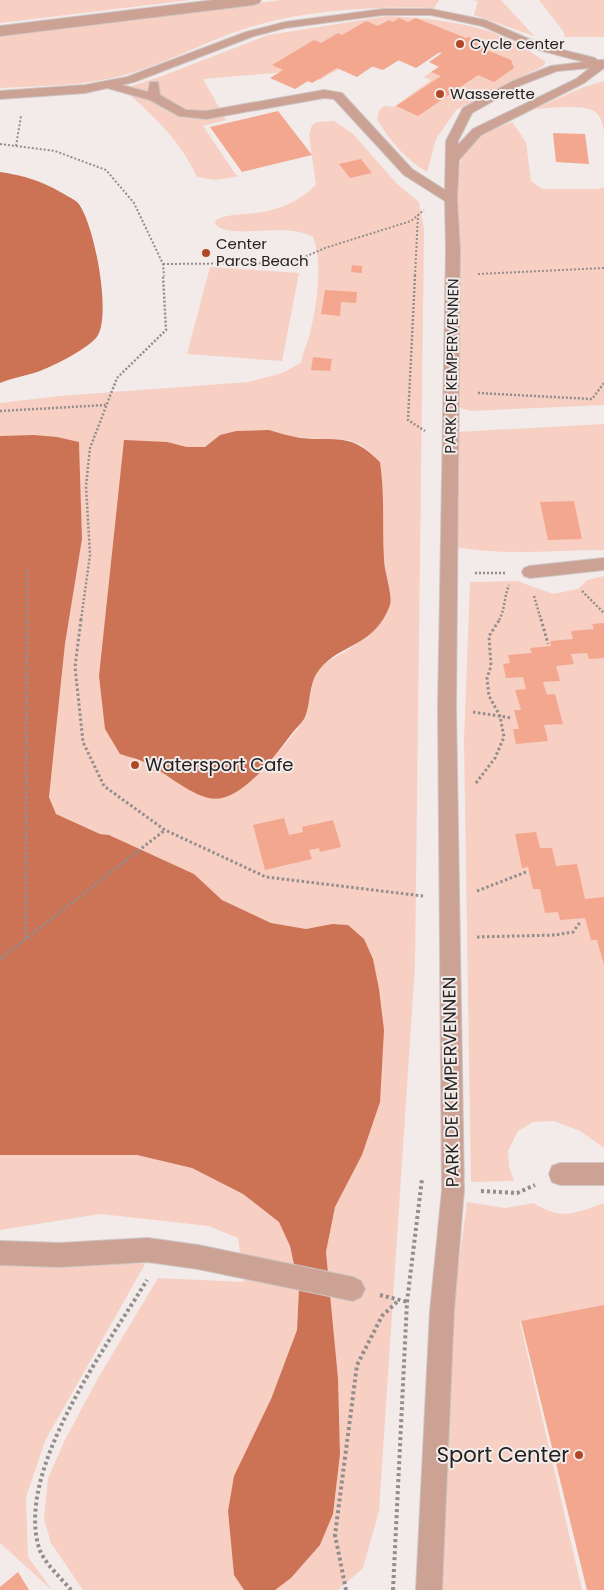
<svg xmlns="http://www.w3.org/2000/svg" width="604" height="1590" font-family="Poppins,sans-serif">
	<rect width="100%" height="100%" fill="#f2ebe9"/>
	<path fill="#f7cfc3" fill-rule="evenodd" d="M0,0H190L0,23Z
		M282,0H439L434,8C369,6 297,10 235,32C196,46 158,67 117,77C79,86 39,86 0,88V34Z
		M472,0H501L534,36L474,15L478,1Z
		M539,0H604V37H565L563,31Z
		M388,16C422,18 456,21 488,31C509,38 528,50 546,62L543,66L456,110L436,139L427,172C405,159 389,140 377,119L379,111L384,106L394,107L431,80L424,77L450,58L436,52L414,67L396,60L380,70C356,60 341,66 320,80L316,78L309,82L285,72L203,79L226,120L203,126L236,175L240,176L215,180L197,177C180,140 153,115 123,89L165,75L268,35Z
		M604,81V132C603,125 601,115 594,111C581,104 549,108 534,109L584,87Z
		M334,121L352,133L397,184L419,202L424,229L415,965L379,1511L363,1568L338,1590H275L291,1578L320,1545L333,1514L340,1454L338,1378L326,1252L335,1207L362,1155L332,924L306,929L271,923L222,900L194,874L109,835L100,834L56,814L49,797L65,644L82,539L79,443L57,437L0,436V403L60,396L248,382L282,373L301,363C303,351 309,340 311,329C317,302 323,263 313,237C285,221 230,241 215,224L216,220C225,215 235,215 246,214C273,212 296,205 316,185L309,135L312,125L317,122ZM236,431L299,438L349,440L363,446L380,462C385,495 381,527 383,560C384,571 393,596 390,605C380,628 363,640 343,653C334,658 324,662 318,671C309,685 311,706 305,718C295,736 241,797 221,798C191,799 170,773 143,762L124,441L167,442L187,447H205L220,435Z
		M512,122L526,142L531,181L542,189H598L604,187V405L471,411L456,407L457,187C459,177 459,164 463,155C470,136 496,129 512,122Z
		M210,267L299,273L282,361L187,354Z
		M604,424V550C555,550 504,556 456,547L457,432Z
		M604,576V1148L580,1131L554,1121L533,1122L518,1131L508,1151L509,1166L514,1181L471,1182L464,740L470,582L517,581L553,594L578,589L587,580Z
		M0,1155H137L192,1168L243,1194L279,1222L290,1246L299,1288L297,1330L228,1511L234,1575L244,1590H83L51,1543L44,1519L48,1478L65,1440L97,1380L158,1278L244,1282L238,1238L209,1226L100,1214L0,1230Z
		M467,1202L505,1208L534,1203C561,1221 576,1213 604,1203V1306L520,1322L582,1590H430V1481Z
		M0,1264H145L45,1441L26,1497L28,1557L52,1590L0,1543Z"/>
	<path fill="#cc7255" d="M0,172C26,176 42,181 64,194C68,197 74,199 77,202C94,219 113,320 96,338C85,350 52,367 37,372C24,376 12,378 0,383Z
		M269,430C279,433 289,436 300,438C337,442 349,431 380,462C385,495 382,527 384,560C384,571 393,595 390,605C375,647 340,643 319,670C308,684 311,705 305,717C303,722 297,727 293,732C277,753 249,792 222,798C200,804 168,774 148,764C140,759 129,757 120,754L105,729L99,676L124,440L167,442L187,447H205L220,435L236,431Z
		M34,435L57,437L79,442L82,539L65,644L49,797L56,814L100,834L109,835L194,874L222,900L271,923L306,929L332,924L348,925L364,939L373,959L379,989L384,1030L380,1102L362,1155L335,1207L326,1252L338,1378L340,1454L333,1514L320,1545L291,1578L275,1590H244L234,1575L228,1511L234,1476L271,1399L297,1330L299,1288L290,1246L279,1222L243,1194L192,1168L137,1155H0V436Z"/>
	<path fill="#f3a78f" d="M399,18L408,22L416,18L466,38L469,37L489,45L484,49L511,60L514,68L494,82L478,75L418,116L396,106L441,76L431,72L439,67L429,62L442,53L440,52L416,68L399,60L383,70L373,66L357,77L337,68L312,83L308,81L295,89L270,78L283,70L272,65L314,40L321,43L338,33L342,35L366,21L378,26L389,20L393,22Z
		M278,111L312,155L242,172L210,127Z
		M553,133L585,134L589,164L556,162Z
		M361,159L372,173L350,178L339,164Z
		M352,265L362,266V273L351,272Z
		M325,290L357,292L356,303L341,302L340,316L321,314Z
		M313,357L332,359L330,371L311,370Z
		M574,501L582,539L548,540L540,502Z
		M604,623V658L589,659L587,653L571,654L574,664L556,666L560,681L543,682L547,695L555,694L563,724L544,725L548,741L516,744L513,729H519L514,710H521L515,690L526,689L523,677L506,678L503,664L510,663L508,655L532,653L530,648L551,646L550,641L573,639L571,631L594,629L592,624Z
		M284,818L289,835L303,832L302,827L333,820L341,847L320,852L319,848L309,850L312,859L265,870L253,825Z
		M536,832L540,848H552L556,866L577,864L585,899L604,897V965L597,940H591L585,918L560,920L558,912L545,913L540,889H533L528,867L522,868L515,834Z
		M604,1305V1590H587L521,1321Z
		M18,1572L29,1590H0V1587Z"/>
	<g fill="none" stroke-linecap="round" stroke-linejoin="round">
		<defs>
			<path id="service" d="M383,9H431L485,20L543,45L595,58L597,60H604V68L584,83L481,135L459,160L457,199L460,249L456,708L464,1190L454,1311L442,1590H416L430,1311L442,1190L438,708L446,249L445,201L404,175L334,99L324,98L206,119L179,116L150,100L107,88L85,93L0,99V91L85,85L127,77L246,32L285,22ZM383,15H431L482,26L535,49L584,62L551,66L513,81L463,108L446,141L445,190L412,169L342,93L324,90L206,111L186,110L160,95L158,82H150L148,92L122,85L134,82L254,36L285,28ZM590,68L576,79L473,129L458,145V141L472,113L521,85L557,71Z
				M604,558V570L530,578L524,576L522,572L524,568L530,566Z
				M560,1163H604V1185H560L552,1182L549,1174L552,1166Z
				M148,1238L198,1245L353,1277L361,1281L365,1289L361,1297L353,1301L198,1269L148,1262L60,1267L0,1265V1241L60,1243Z"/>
			<path id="minor" d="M214,0H261L259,3L253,5L0,36V26Z"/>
		</defs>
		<use href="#service" stroke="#cdc6c5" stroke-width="2"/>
		<use href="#minor" stroke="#cdc6c5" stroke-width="2"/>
		<path stroke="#938e8d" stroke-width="2" stroke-dasharray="2 2" stroke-linecap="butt" d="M0,144L55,151L106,170L134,203L163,264L164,276
			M16,146L21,116
			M163,264L291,263L325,248L411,221L424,210
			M478,274L604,268
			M415,276L418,215"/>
		<path stroke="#938e8d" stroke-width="2.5" stroke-dasharray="2 2" stroke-linecap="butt" d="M415,275L408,420L425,431
			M478,393L592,399L604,383
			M0,411L106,405
			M475,573H506
			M582,591L604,613
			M534,596L541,620
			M27,620V570
			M81,620L90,555L86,486L90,448L117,378L166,330L163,275
			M499,620C505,610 504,597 509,585"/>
		<path stroke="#938e8d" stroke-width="3" stroke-dasharray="2.5 2.5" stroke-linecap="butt" d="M81,619L75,667L83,742L104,786L165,830L266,877L423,896
			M541,619L548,644
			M473,712L512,718
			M476,783L495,758L504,737L500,716L489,696L487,678L491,666L489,636L500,619
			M477,891L526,872
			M477,937L555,935L573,932L581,921
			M26,939L27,619
			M0,959L165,830"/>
		<path stroke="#938e8d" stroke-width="4" stroke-dasharray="3 3" stroke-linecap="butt" d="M481,1191L517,1193L535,1185
			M380,1295L408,1302
			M71,1590C61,1578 44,1563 39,1548C15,1469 108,1345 147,1280
			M346,1590L335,1535L357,1365L382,1316L399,1300
			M393,1590L407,1302L422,1179"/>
		<use href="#service" fill="#cca294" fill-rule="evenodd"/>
		<use href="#minor" fill="#cca294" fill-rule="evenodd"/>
	</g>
	<g fill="#b04825" stroke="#f2ebe9" stroke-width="2">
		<circle cx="460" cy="44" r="5"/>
		<circle cx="440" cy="94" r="5"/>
		<circle cx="206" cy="253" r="5"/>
		<circle cx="135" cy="765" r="5"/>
		<circle cx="579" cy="1455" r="5"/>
	</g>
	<g text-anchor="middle" stroke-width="4" stroke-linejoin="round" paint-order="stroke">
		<g font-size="15" fill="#232020" stroke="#f2ebe9" text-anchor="start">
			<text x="470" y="49">Cycle center</text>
			<text x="450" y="99">Wasserette</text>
			<text x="216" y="249">Center<tspan x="216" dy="17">Parcs Beach</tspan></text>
		</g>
		<g font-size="15" fill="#232020" stroke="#f2ebe9">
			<text transform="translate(452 366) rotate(-89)" y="5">PARK DE KEMPERVENNEN</text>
		</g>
		<g font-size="18" fill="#232020" stroke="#f2ebe9" text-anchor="start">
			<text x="145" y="771">Watersport Cafe</text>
		</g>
		<g font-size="18" fill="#232020" stroke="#f2ebe9">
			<text transform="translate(451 1082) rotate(-91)" y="6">PARK DE KEMPERVENNEN</text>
		</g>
		<g font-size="21" fill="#232020" stroke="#f2ebe9" text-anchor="end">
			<text x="569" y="1462">Sport Center</text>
		</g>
	</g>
</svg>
